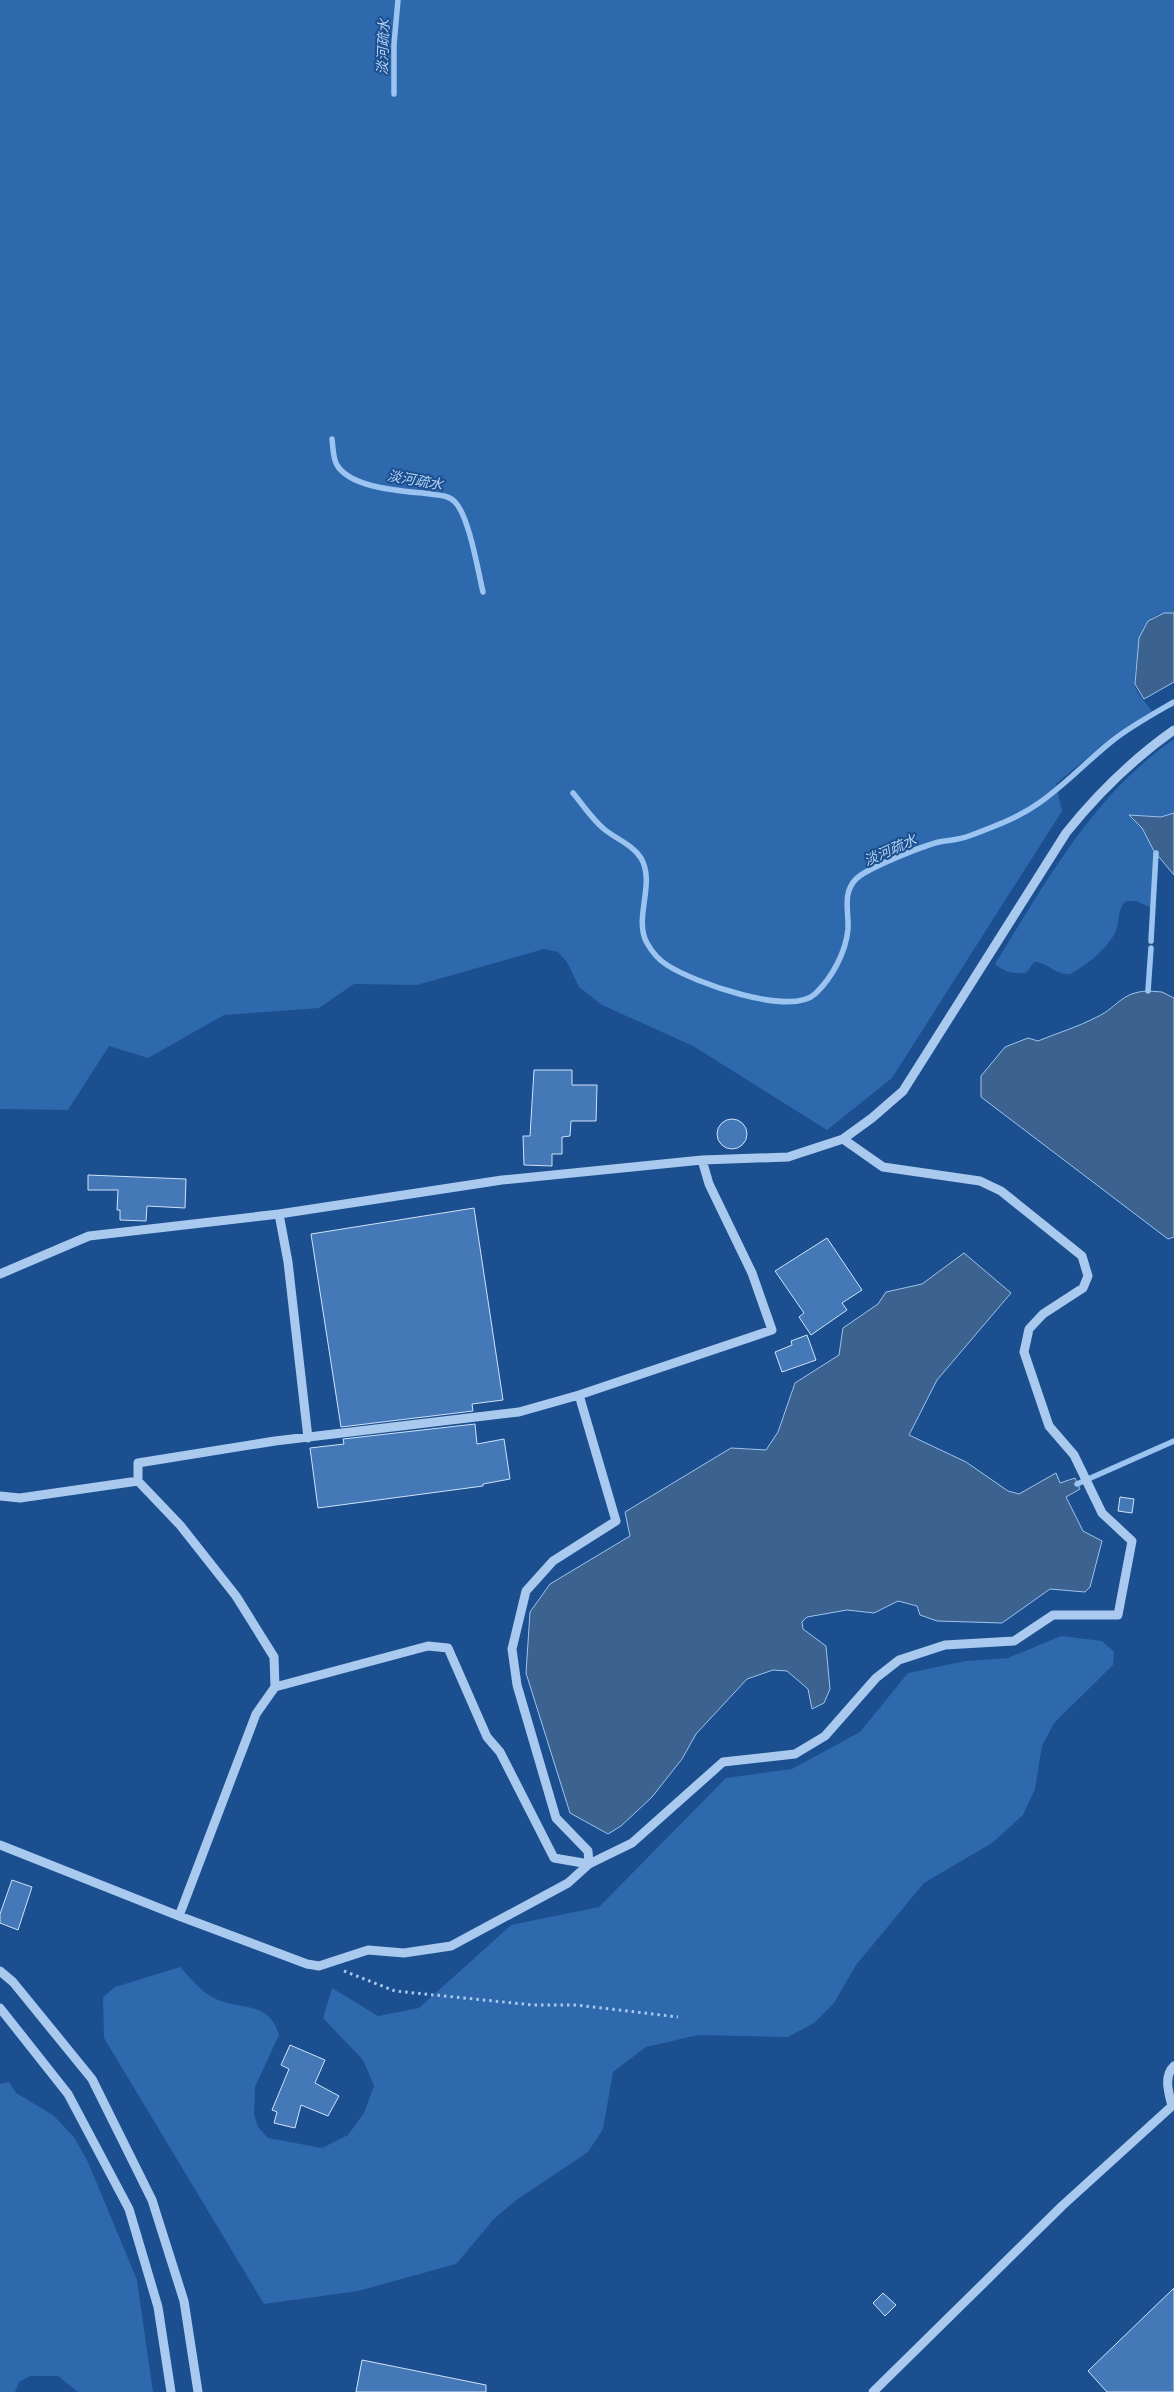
<svg xmlns="http://www.w3.org/2000/svg" width="1174" height="2392" font-family="Rubik,'Noto Sans JP',sans-serif">
	<rect width="100%" height="100%" fill="#1b4f8f"/>
	<path fill="#2e69ad" d="M0,0H1174V613C1142,610 1139,641 1136,665C1136,672 1133,682 1136,689C1139,696 1147,704 1152,711L1112,737L1056,784L1062,811L892,1078L827,1130L693,1046L602,1005L579,987L567,962L558,952L544,949L417,985L354,984L319,1008L224,1015L148,1058L109,1046L68,1110L0,1109Z
		M1174,739V813L1161,817L1129,816L1142,828L1154,851L1151,908L1136,901H1126C1117,909 1120,920 1116,931C1108,948 1086,966 1070,974C1056,976 1046,961 1034,962L1026,973C1013,974 1004,972 995,964C1046,882 1093,795 1174,739Z
		M1061,1636L1102,1641L1114,1652L1113,1665L1054,1723L1042,1746L1035,1789L1023,1815L992,1843L924,1883L856,1965L834,2003L814,2023L788,2037L698,2035L646,2047L613,2072L603,2129L588,2152L515,2201L494,2219L456,2264L358,2291L264,2304L104,2038L103,1997L115,1987L180,1967C189,1976 200,1991 212,1997C238,2012 268,1998 279,2035L255,2087L254,2114L258,2127L268,2138L322,2148L348,2135L364,2113L374,2086L363,2060L323,2018L332,1988L378,2016L419,2008L511,1925L599,1907L726,1778L792,1769L860,1732L908,1673L966,1661L1008,1658Z
		M9,2082L16,2093L53,2115L74,2137L88,2162L137,2280L153,2392H78L58,2376H30L19,2382L15,2392H0V2084Z"/>
	<path fill="#3c6290" stroke="#9cc4f0" d="M1164,613H1174V682L1144,699L1135,684L1139,638L1148,621Z
		M1174,813V875L1154,851L1142,828L1129,815L1161,817Z
		M1148,991L1162,992L1174,998V1237L1168,1239L981,1097V1076L1005,1047L1028,1038L1038,1041C1057,1033 1078,1027 1097,1017C1118,1007 1121,992 1148,991Z
		M964,1253L1011,1293L937,1380L909,1435L966,1462L1008,1491L1019,1494L1056,1473L1060,1483L1075,1478L1080,1489L1066,1497L1083,1531L1102,1541L1090,1587L1085,1592L1050,1589L1002,1623L937,1621L920,1615L917,1606L898,1601L874,1613L847,1610L807,1617L802,1622L803,1629L826,1646L830,1689L824,1703L812,1709L808,1689L787,1671L773,1670L747,1679L696,1734L682,1759L652,1797L621,1826L608,1834L570,1813L526,1673L530,1612L550,1584L630,1536L625,1512L731,1448L766,1450L778,1432L795,1383L839,1355L843,1328L878,1304L886,1292L922,1284Z"/>
	<g fill="none" stroke-linecap="round" stroke-linejoin="round">
		<path stroke="#9cc4f0" stroke-width="5.5" d="M394,94V44L398,0
			M332,439C333,447 333,459 337,465C351,489 405,491 430,494C438,495 449,495 455,502C469,516 478,571 483,592
			M573,793C583,805 592,819 604,829C616,839 633,845 641,858C656,884 633,918 647,943C652,952 659,960 667,965C693,982 790,1017 815,994C832,978 846,952 848,929C849,912 842,893 856,879C867,868 923,846 939,842C949,840 959,840 969,836C993,827 1018,818 1039,803C1065,785 1087,761 1112,741C1131,726 1153,714 1174,702
			M1151,941L1156,853
			M1148,991L1151,948
			M1077,1484L1174,1441"/>
	</g>
	<path fill="#4478b7" stroke="#cfe3fa" d="M534,1070H572V1085H597L596,1121H571L570,1136L562,1137V1154H552V1166L524,1165L523,1136H530Z
		M717 1134a15 15 0 1 1 30 0a15 15 0 1 1-30 0Z
		M88,1175L186,1179L185,1208L147,1206L146,1221L120,1220V1210H117L118,1190H88Z
		M474,1208L503,1400L472,1404L473,1411L341,1427L311,1234Z
		M827,1238L862,1290L842,1303L847,1310L811,1335L799,1317L804,1313L775,1271Z
		M807,1335L816,1360L782,1372L775,1352L792,1345L791,1341Z
		M475,1424L477,1444L504,1439L510,1479L483,1484V1486L318,1508L310,1448L344,1444L343,1439Z
		M1120,1497L1134,1499L1132,1513L1118,1511Z
		M12,1880L32,1887L18,1930L0,1923V1914Z
		M290,2045L325,2060L315,2083L339,2096L328,2116L301,2105L295,2128L274,2123L277,2112L272,2110L289,2069L281,2065Z
		M1174,2288V2392H1107L1088,2371Z
		M883,2293L896,2305L885,2316L873,2303Z
		M362,2360L486,2385V2392H356Z"/>
	<g fill="none" stroke-linecap="round" stroke-linejoin="round">
		<path stroke="#a9c9ee" stroke-width="3" stroke-dasharray="2.5 4" stroke-linecap="butt" d="M344,1971L395,1991L533,2005H576L678,2017"/>
		<path stroke="#a9c9ee" stroke-width="9" d="M279,1214L288,1262L308,1438
			M0,1274L89,1236L279,1214L502,1180L702,1160L788,1157L843,1139L872,1118L903,1091L1066,833C1098,793 1133,759 1174,730
			M579,1395L616,1521L553,1561L526,1591L512,1649L517,1685L556,1818L588,1851L589,1864
			M0,1496L20,1498L138,1481
			M275,1687L428,1646L448,1648L487,1737L500,1752L554,1858L589,1864
			M0,1845L179,1916L307,1964L319,1966L368,1950L404,1953L451,1946L568,1883L589,1864L632,1843L723,1762L795,1754L825,1736L876,1678L899,1660L945,1645L1014,1641L1053,1615H1118L1132,1541L1102,1513L1074,1455L1049,1426L1024,1352L1029,1329L1043,1314L1083,1288L1088,1276L1082,1256L1001,1191L980,1181L883,1167L843,1139
			M179,1916L256,1714L275,1687L274,1657L236,1596L180,1525L138,1481V1463L275,1441L519,1412L579,1395L772,1330L752,1273L709,1184L702,1160
			M0,1971L13,1982L92,2079L152,2200L184,2301L198,2392
			M0,2008L68,2094L129,2209L158,2307L171,2392
			M1172,2106C1169,2094 1163,2076 1174,2066
			M873,2392L1062,2206L1172,2106"/>
	</g>
	<g text-anchor="middle" stroke-width="4" stroke-linejoin="round" paint-order="stroke">
		<g font-size="14" font-style="italic" fill="#b5d3f5" stroke="#1b4f8f">
			<text transform="translate(383 47) rotate(-88)" y="5">淡河疏水</text>
			<text transform="translate(415 480) rotate(10)" y="5">淡河疏水</text>
			<text transform="translate(890 850) rotate(-24)" y="5">淡河疏水</text>
		</g>
	</g>
</svg>
